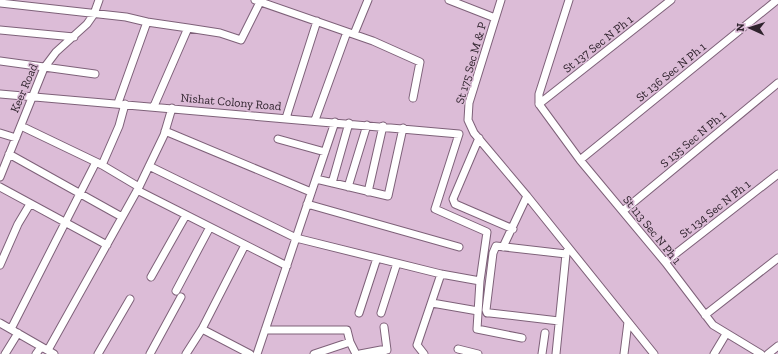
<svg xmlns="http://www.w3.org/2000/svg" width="778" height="354" font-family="'Zilla Slab',serif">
	<rect width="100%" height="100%" fill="#dcbcd7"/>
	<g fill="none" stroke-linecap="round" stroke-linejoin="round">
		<defs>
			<path id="minor" d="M255,0L373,41L420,62L413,98
				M449,0L495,18
				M501,0L469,103L468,120L474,133L527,196L654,354
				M0,3L126,17L147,22L118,103
				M147,22L188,28L154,106
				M188,28L220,33L241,40L261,0
				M0,30L74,37
				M354,34L368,0
				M0,61L95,74
				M0,94L459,134L435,209L487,232L480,281
				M539,104L580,160L665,262L713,325L761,354
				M539,104L671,0
				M539,104V94L569,0
				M286,118L317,21
				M315,120L347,32
				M21,126L96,162
				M165,131L311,192
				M0,133L16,138
				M479,138L453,199L455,204L513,229
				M278,139L325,152
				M9,154L122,217
				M580,160L777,0
				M102,165L139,187
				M149,166L296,238L441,274
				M0,177L44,68L56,52L87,24L94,14L99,0
				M316,179L388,196L403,128
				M332,183L349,123
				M0,187L107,245
				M348,187L367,125
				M137,190L287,266
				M368,192L383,126
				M307,204L459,247
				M623,211L778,83
				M503,247L527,196
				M665,262L778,174
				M0,265L18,224L30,204
				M151,277L186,215
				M176,291L210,227
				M432,303L478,311
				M359,313L377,258
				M381,313L397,263
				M705,315L778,258
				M559,321L490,313H487L486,310L493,253L496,246L566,254
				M0,323L54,354
				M11,329L96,162L102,165L119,126L125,104
				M202,329L250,354
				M265,330H347L350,342
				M458,349L478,354
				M48,350L139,187L164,135L172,108
				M381,350H387L384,327
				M5,354L18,333
				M36,354L41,347
				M98,354L130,299
				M150,354L181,297
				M186,354L202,329L245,245
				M257,354L335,122
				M314,354L350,342L356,354
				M360,354L381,350L383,353
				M424,354L417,345L441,274L480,281L477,329L522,338
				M542,354L545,333
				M556,354L566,254L567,251
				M624,354L628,322
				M714,354L726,334
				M768,354L778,346"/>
		</defs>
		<use href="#minor" stroke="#7e6179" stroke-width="9"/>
		<use href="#minor" stroke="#fff" stroke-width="7"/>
	</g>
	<g text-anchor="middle" stroke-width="3" stroke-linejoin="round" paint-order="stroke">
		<g font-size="12" fill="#2f232d" stroke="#dcbcd7">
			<text transform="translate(598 44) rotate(-38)" y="4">St 137 Sec N Ph 1</text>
			<text transform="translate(471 63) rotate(-74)" y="4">St 175 Sec M &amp; P</text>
			<text transform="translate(671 72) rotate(-39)" y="4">St 136 Sec N Ph 1</text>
			<text transform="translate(24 88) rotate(-67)" y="4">Keer Road</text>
			<text transform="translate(231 102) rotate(5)" y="4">Nishat Colony Road</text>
			<text transform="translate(693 139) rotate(-40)" y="4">S 135 Sec N Ph 1</text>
			<text transform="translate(715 209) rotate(-38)" y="4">St 134 Sec N Ph 1</text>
			<text transform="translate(652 230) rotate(51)" y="4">St 113 Sec N Ph 1</text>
		</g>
	</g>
	<g transform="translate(750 28) rotate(273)" stroke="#dcbcd7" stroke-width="3" paint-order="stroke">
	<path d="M0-3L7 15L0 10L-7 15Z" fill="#2f232d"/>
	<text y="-6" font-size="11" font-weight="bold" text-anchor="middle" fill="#2f232d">N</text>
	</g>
</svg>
